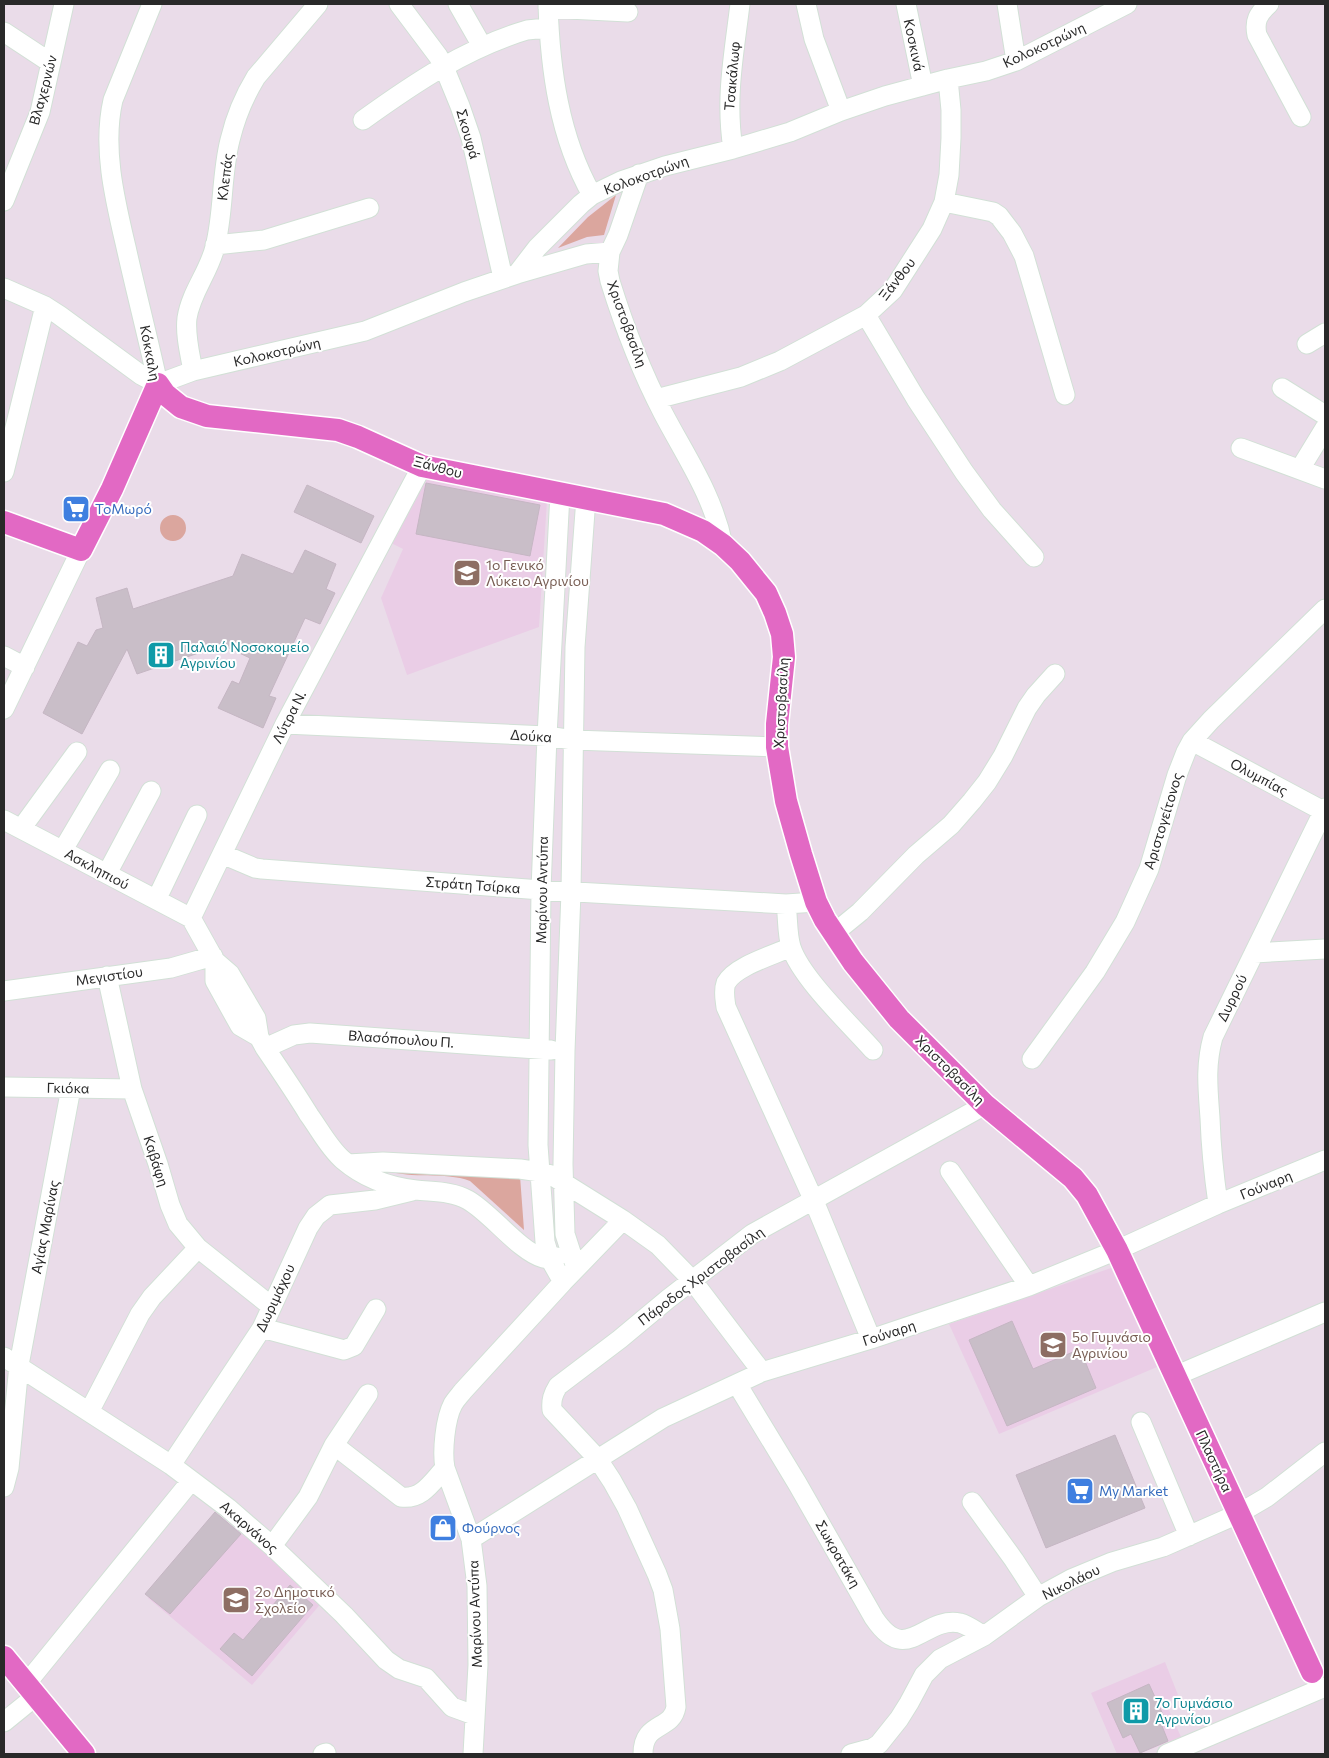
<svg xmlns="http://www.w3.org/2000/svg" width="1329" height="1758" font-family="Commissioner,sans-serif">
	<rect width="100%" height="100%" fill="#eadce9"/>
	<path fill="#eacde6" d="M424,477L547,500L539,627L407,675L381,598L403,549L391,543Z
		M1111,1268L1157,1367L999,1434L949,1324Z
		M219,1515L323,1601L252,1685L148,1598Z
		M1165,1662L1178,1695L1165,1701L1181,1737L1139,1754H1117L1091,1693Z"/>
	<path fill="#dba69e" d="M616,195L604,235L587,237L558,248L588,217Z
		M160 528a13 13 0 1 1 26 0a13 13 0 1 1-26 0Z
		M386,1170L520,1176L524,1230L470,1181C444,1171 412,1180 386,1170Z"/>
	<path fill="#c9bec8" stroke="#c5b6c3" d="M426,483L540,505L530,556L416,534Z
		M307,485L374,516L361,543L294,512Z
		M305,550L336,564L326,589L335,593L320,624L305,618L269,696L276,698L263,728L218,708L232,681L239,684L250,658L222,645L137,674L127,649L82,734L43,713L78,642L87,646L96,630L103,628L96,598L127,588L133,609L233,576L242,554L293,574Z
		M1012,1321L1033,1369L1080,1349L1096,1388L1007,1426L969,1340Z
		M1115,1435L1145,1508L1046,1548L1016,1475Z
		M215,1512L241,1534L170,1614L145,1594Z
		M290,1585L313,1605L252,1676L220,1649L234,1633L243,1640Z
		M1149,1684L1165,1719L1160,1721L1168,1741L1140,1753L1131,1734L1123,1738L1107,1703Z"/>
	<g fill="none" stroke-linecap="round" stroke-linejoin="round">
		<defs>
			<path id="minor" d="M152,4L113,100C102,148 115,200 126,247C136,292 148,338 158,384
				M399,4L438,56L444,67L460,106L471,138L503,278
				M458,4L482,46
				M548,4C550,69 559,137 592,195
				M806,4L814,39L841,111
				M906,4L923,86
				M1007,4L1016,61
				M1269,4C1258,14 1254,21 1257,35L1301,117
				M548,8L628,12
				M4,32L51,63
				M363,120C413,84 466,48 527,30L537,29L549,30
				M733,149C725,98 734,54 740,4
				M639,174L618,235L610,252L608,271L610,281C624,326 641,371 663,413C686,457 713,495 723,545
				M4,201L40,112L64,4
				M944,202L993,212L999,216L1012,233L1024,256L1065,395
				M215,245L264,240L369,208
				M517,274L586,254L610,252
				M4,288L45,306L59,315L141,375L158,384
				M866,315L916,399L964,472L992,510L1034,557
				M1307,344L1325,333
				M193,371C190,354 185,335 187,318C191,292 209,272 215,247C224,212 221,175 230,140C235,119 245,95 256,77L318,4
				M158,384L193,371L365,331L464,292L517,274L537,248L581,204L592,195L621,181L665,166L733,149L790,132L841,111L885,96L948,79L986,71L1016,61L1127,4
				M1282,388L1325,415
				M656,399L741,377L780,361L866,315L893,290L932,229L944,202L949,175L951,138V110L948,79
				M1241,448L1325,479
				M1300,469L1325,428
				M4,472L45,306
				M560,494L547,736L541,890L538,1145L545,1242L550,1259L563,1282
				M4,656L25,667
				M4,709L81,550
				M285,724L547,736L573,740L777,747
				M1192,741L1325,812
				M4,820L191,918L215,961L230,974L256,1018L259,1037L265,1048C280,1070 295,1092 309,1115C320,1130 329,1148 343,1160C364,1178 389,1187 416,1190C433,1192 452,1191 468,1200C491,1213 519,1251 543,1258C548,1259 552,1258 557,1257
				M26,822L77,752
				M67,843L110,770
				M222,854L255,868L262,869L541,890L786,904L816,902
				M111,866L151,791
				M160,892L197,815
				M786,904C788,918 787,934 791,947C801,978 851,1025 873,1050
				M191,918L285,724L422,466
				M833,934L860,912L916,855L951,825L972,801L987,782L1003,756L1027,708L1036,695L1055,674
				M791,947C774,955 735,966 726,983C723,991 725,999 726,1007L814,1201L871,1339
				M1254,953L1325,949
				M215,961V981L240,1026L259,1037
				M107,976L132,1089L158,1164L170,1205L178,1224L198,1248L271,1306
				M4,991L171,968L213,956
				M265,1048L294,1035L310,1033L551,1050
				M1032,1059L1095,972L1125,922L1149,869L1177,775L1186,752L1192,741L1211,720L1325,609
				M4,1087L132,1089
				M348,1164L383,1162L520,1169L540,1172L551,1175L623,1220L658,1245L692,1280L762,1372
				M950,1171L1029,1286
				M1218,1204C1214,1176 1211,1147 1210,1118C1208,1089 1205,1066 1213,1037L1325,808
				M576,1268L565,1234L563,1164L565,1051L571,892L575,647L586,498
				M262,1328L344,1350L354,1346L376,1309
				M4,1357L171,1465L228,1508L272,1546L344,1615L386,1660L399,1669L426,1678L452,1707L474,1715
				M1175,1376L1325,1312
				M737,1384L797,1483L874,1618C907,1667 923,1616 960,1623C968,1625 977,1632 984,1636
				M89,1412L140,1314L152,1297L198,1248
				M1141,1422L1189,1536
				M334,1445L401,1497C422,1500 432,1482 445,1468
				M171,1465L262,1328L308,1228L316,1216L330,1205L375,1200L412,1191
				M4,1487L9,1468L19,1365L71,1088
				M972,1502L1014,1560L1038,1597
				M471,1539L663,1418L762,1372L871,1339L1029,1286L1117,1250L1218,1204L1325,1160
				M272,1546L308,1497L334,1445L368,1394
				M26,1684L191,1481
				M4,1722L36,1696
				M323,1754L326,1753
				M473,1754L478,1665L477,1586L471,1539L445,1468C442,1452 445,1419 453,1404C456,1399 460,1395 463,1391L563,1282L623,1220
				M643,1754C643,1721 672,1731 676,1707L670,1629L663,1590L657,1574L627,1508L612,1481L597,1458L552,1410C551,1400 553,1394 558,1386L620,1339L668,1299L752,1234L985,1105
				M851,1754L873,1748L879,1744L899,1719L909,1703L924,1675L940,1659L984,1636L1038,1597L1071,1579L1112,1562L1163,1547L1238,1514L1267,1497L1325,1452
				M1167,1754L1325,1687"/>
			<path id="major" d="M158,384L165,394L181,407L207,416L338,430L358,437L422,466L664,514L703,531L723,545L740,561L766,593L775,613L782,634L784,657L777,724V747L786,801L801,854L816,902L825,920L853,962L899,1019L985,1105L1073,1178L1087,1195L1117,1250L1312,1672
				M4,522L81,550L112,489L158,384
				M4,1657L84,1754"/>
		</defs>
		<use href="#minor" stroke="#d2e0d6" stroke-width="21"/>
		<use href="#major" stroke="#fff" stroke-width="25"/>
		<use href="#minor" stroke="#fff" stroke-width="19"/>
		<use href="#major" stroke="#e269c4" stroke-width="22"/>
	</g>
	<defs>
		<symbol id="supermarket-square" viewBox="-11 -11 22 22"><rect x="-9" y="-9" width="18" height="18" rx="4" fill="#3f7fe0" stroke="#fff"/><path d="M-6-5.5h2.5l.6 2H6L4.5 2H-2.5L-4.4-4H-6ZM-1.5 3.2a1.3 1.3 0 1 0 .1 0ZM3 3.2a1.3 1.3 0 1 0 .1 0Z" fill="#fff"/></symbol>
		<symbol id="school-square" viewBox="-11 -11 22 22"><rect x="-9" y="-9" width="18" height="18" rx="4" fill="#8d6e63" stroke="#fff"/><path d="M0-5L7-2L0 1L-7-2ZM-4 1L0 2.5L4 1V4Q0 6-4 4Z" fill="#fff"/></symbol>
		<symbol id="building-square" viewBox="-11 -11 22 22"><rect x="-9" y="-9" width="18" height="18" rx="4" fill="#0f9aa8" stroke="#fff"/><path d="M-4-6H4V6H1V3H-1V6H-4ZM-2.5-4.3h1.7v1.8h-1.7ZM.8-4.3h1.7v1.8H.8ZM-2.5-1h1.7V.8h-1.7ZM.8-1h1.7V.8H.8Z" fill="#fff"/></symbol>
		<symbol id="shop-square" viewBox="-11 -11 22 22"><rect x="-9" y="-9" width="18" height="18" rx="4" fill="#3f7fe0" stroke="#fff"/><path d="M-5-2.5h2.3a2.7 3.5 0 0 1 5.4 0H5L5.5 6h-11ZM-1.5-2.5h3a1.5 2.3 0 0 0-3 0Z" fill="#fff"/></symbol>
	</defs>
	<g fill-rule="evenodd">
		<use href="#supermarket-square" x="60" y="493" width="32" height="32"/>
		<use href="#school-square" x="451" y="557" width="32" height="32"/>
		<use href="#building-square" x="145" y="639" width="32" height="32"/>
		<use href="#school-square" x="1037" y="1329" width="32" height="32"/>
		<use href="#supermarket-square" x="1064" y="1475" width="32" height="32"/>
		<use href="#shop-square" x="427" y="1512" width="32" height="32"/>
		<use href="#school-square" x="220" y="1584" width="32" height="32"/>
		<use href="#building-square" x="1120" y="1695" width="32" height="32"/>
	</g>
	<g text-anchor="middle" stroke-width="4" stroke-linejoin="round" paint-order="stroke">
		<g font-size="14" fill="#292929" stroke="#fff">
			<text transform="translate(914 45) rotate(78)" y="5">Κοσκινά</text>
			<text transform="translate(1044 45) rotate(-25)" y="5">Κολοκοτρώνη</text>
			<text transform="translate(732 76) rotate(-85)" y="5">Τσακάλωφ</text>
			<text transform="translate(43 90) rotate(-75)" y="5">Βλαχερνών</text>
			<text transform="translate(468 134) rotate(74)" y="5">Σκουφά</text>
			<text transform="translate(646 175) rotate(-20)" y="5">Κολοκοτρώνη</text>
			<text transform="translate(225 177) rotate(-83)" y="5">Κλεπάς</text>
			<text transform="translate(897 279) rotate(-52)" y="5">Ξάνθου</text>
			<text transform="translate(627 324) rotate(70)" y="5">Χριστοβασίλη</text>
			<text transform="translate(277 352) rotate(-13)" y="5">Κολοκοτρώνη</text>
			<text transform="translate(150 353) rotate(79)" y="5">Κόκκαλη</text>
			<text transform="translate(438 467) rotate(15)" y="5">Ξάνθου</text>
			<text transform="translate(781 703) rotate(-87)" y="5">Χριστοβασίλη</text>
			<text transform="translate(289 717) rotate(-63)" y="5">Λύτρα Ν.</text>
			<text transform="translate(531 736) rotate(4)" y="5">Δούκα</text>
			<text transform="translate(1259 777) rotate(28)" y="5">Ολυμπίας</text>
			<text transform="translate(1163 821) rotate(-73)" y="5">Αριστογείτονος</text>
			<text transform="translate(97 869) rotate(28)" y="5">Ασκληπιού</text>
			<text transform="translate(473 885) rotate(4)" y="5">Στράτη Τσίρκα</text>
			<text transform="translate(542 890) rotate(-89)" y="5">Μαρίνου Αντύπα</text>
			<text transform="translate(109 976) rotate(-8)" y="5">Μεγιστίου</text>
			<text transform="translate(1232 998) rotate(-64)" y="5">Δυρρού</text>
			<text transform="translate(401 1039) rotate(4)" y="5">Βλασόπουλου Π.</text>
			<text transform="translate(950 1070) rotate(45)" y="5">Χριστοβασίλη</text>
			<text transform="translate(68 1088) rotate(1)" y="5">Γκιόκα</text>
			<text transform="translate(156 1161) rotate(72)" y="5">Καβάφη</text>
			<text transform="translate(1266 1185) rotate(-22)" y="5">Γούναρη</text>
			<text transform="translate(45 1227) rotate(-79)" y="5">Αγίας Μαρίνας</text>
			<text transform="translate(701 1276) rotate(-37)" y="5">Πάροδος Χριστοβασίλη</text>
			<text transform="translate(275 1298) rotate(-65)" y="5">Δωριμάχου</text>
			<text transform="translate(889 1333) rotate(-18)" y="5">Γούναρη</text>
			<text transform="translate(1214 1461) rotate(65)" y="5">Πλαστήρα</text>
			<text transform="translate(249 1527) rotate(41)" y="5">Ακαρνάνος</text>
			<text transform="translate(838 1554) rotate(60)" y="5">Σωκρατάκη</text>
			<text transform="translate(1071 1582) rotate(-26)" y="5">Νικολάου</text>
			<text transform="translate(475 1614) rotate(-92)" y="5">Μαρίνου Αντύπα</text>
		</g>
		<g font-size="14" fill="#366cbe" stroke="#fff" text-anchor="start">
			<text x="95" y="514">ΤοΜωρό</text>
			<text x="1099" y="1496">My Market</text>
			<text x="462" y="1533">Φούρνος</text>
		</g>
		<g font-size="14" fill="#785e54" stroke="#fff" text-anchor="start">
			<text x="486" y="570">1ο Γενικό<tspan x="486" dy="16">Λύκειο Αγρινίου</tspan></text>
			<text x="1072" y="1342">5ο Γυμνάσιο<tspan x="1072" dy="16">Αγρινίου</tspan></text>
			<text x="255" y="1597">2ο Δημοτικό<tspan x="255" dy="16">Σχολείο</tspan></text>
		</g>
		<g font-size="14" fill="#0d838f" stroke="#fff" text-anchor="start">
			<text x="180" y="652">Παλαιό Νοσοκομείο<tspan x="180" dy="16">Αγρινίου</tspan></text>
			<text x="1155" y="1708">7ο Γυμνάσιο<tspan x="1155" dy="16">Αγρινίου</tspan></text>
		</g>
	</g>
	<rect width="1329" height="1758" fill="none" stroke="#292929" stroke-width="10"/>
</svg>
